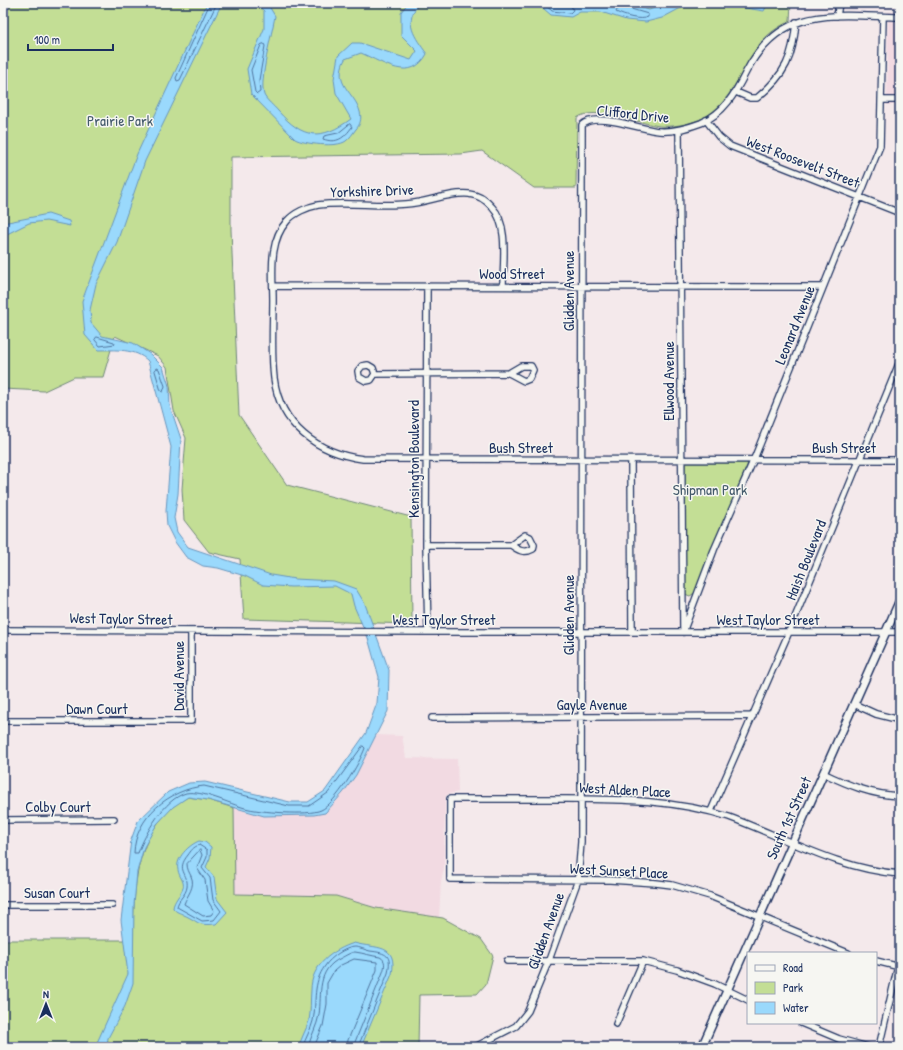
<svg xmlns="http://www.w3.org/2000/svg" width="903" height="1050" font-family="'Patrick Hand',sans-serif">
	<rect width="100%" height="100%" fill="#f4e9eb"/>
	<filter id="ink" filterUnits="userSpaceOnUse"><feTurbulence type="fractalNoise" baseFrequency=".025" numOctaves="2"/><feDisplacementMap in="SourceGraphic" scale="8" xChannelSelector="R" yChannelSelector="G"/><feConvolveMatrix kernelMatrix="1 2 1 2 8 2 1 2 1" color-interpolation-filters="sRGB"/></filter>
	<g filter="url(#ink)">
		<path fill="#f2dae2" d="M888,12H900V105H887Z
			M376,735L402,736L406,758L457,759L458,792L446,795L445,804L444,869L441,881L439,918L376,908L336,896L234,894V808L264,816L317,815L343,793L366,756Z"/>
		<path fill="#c3de95" stroke="#6f867a" d="M3,3H791L790,21C778,27 767,34 759,45C739,72 729,111 693,122C683,125 671,127 660,126C641,124 593,105 577,118L576,188H534L482,151L461,154L231,157V230L239,415L287,485L411,517L412,624L244,619L240,559L209,552L184,520L182,489L186,438L174,411L167,367L158,356L115,336L103,377H74L44,391L3,389Z
			M685,463H748L696,592L690,596L685,594Z
			M188,797L208,800L234,808L235,894L336,896L376,908L443,918L481,939L493,956L486,984L477,994L419,995L418,1047H3V940H133C134,898 133,852 162,818C170,809 177,802 188,797Z"/>
		<path fill="#9ad9fc" stroke="#6795bd" d="M207,3H222L145,161L117,242L96,284L90,310L91,323L102,336L133,343L150,354L163,367L169,386L170,406L181,439L178,494L174,518L177,532L188,547L271,575L295,579L334,581L356,589L365,604L389,670L388,711L356,775L343,793L325,813L314,815L264,816L208,800L188,797L173,807L157,824L144,847L137,872L134,905L133,983L125,1006L108,1038L107,1047H95L128,974L121,920L131,840L138,821L168,792L189,783L205,782L290,802H308L325,791L366,733L377,703L379,677L368,638L354,606L351,594L335,586L291,587L263,585L245,576L218,568L203,566L186,557L175,542L167,526L166,511L171,447L148,361C135,348 115,350 98,350L85,335L82,301L137,154Z
			M255,3H267L275,16C272,34 259,80 264,95C266,100 274,106 278,111C303,139 321,141 351,119L336,93L334,79L338,56L352,43H360L411,60L417,51L401,35V12L408,3H420C402,22 415,37 427,54C411,83 384,63 361,53L345,59C332,85 355,92 360,112C362,119 360,125 356,129C353,133 350,138 346,141C337,148 304,144 295,139L251,94L247,69L264,29V11Z
			M537,3H569L575,5L606,6L629,4L649,10L667,3H690L662,18L646,22L626,20L601,12H580L571,17L551,15Z
			M714,3H768L764,11Z
			M48,214L69,221L70,226L46,221L29,223L3,236V223Z
			M199,841L205,842L211,847L210,858L206,867L214,877L217,899L227,912L216,924C196,926 200,922 184,915C179,912 177,913 173,908C174,900 180,896 183,888C185,881 179,877 178,870C175,858 189,845 199,841Z
			M354,943C376,949 398,943 392,974L361,1047H299C301,1038 306,1030 309,1021C311,1010 310,1001 311,990C311,965 333,950 354,943Z"/>
		<g fill="none" stroke-linecap="round" stroke-linejoin="round">
			<path stroke="#4e739d" stroke-width="1" d="M210,3L176,78L177,81L180,80L217,3
				M543,3L552,11L570,13L573,10L570,3
				M627,5L631,9L648,14V17C640,21 624,16 616,12L617,10Z
				M264,44L265,46L259,80L260,92L257,94L255,92L251,70L261,45Z
				M350,124L352,127C344,138 337,144 323,139L324,136L338,133Z
				M97,337L114,342L115,344L100,346L95,340Z
				M157,368L159,369L165,386L163,392L161,391L155,371Z
				M363,746L365,748C360,763 335,804 321,810C308,816 259,812 245,808C230,804 202,790 186,793C164,799 145,834 138,853H134C135,817 170,789 204,786L289,806H309L328,793Z
				M199,845L207,850V857L202,868L210,878L213,900L221,911L214,920L202,921L177,907C178,899 186,895 187,887C189,873 175,871 188,855C191,851 193,847 199,845Z
				M200,850L202,855L197,868L205,880L208,901L214,911L211,915L203,916L184,904C187,895 196,887 191,876C189,872 187,869 187,864Z
				M303,1047C305,1038 311,1030 313,1021C317,1000 312,984 325,966C330,958 345,947 355,947C360,947 365,950 370,951C387,953 392,955 388,973L358,1047
				M308,1047C311,1036 317,1026 319,1015C322,993 316,970 341,958C345,956 351,952 355,952C363,953 372,956 380,957C386,960 385,966 383,972L353,1047
				M314,1047L323,1026L327,1004V983L334,971L341,965L354,959L377,962V970L348,1040L347,1047"/>
			<defs>
				<path id="minor" d="M837,16L839,3
					M736,92L750,98H757C786,74 793,57 796,22
					M882,100H900
					M706,120L719,137L730,146L900,213
					M679,130L683,628
					M273,286L822,287
					M427,286L426,545L428,632
					M503,286C503,263 509,224 492,207C486,200 478,195 469,194C448,192 427,203 406,204C378,207 346,201 318,205C307,207 294,213 287,221C268,242 273,274 273,300C273,325 271,353 274,378C280,426 318,453 363,459L900,460
					M375,374L371,380L366,381L359,377L358,371L362,366L368,365L373,368L375,374L509,373L524,381L529,379L533,370L531,366H521L509,373
					M631,460L632,631
					M426,545H511C518,550 524,554 533,549L534,545L530,537L525,535L511,545
					M3,630L428,632H900
					M683,632L714,550L754,459L880,146L883,17
					M854,704L876,714L900,720
					M432,718L753,716
					M3,721H191V632
					M823,773C848,785 872,795 900,796
					M711,811L789,632L900,361
					M3,820L114,819
					M3,905H112
					M848,953L710,896L672,885L656,883L610,880L450,879V799C489,799 527,799 566,799C621,799 676,800 729,817C786,838 838,869 900,874
					M507,961H643L677,970L715,984L748,1000
					M876,961L900,967
					M801,1023L839,1039L868,1047
					M616,1024L643,961
					M475,1047L516,1026L528,1011L549,960L578,880L581,842L582,125C596,111 642,130 659,131C674,132 687,128 701,123C724,113 735,94 746,72C781,4 835,16 900,17
					M879,1047L898,966"/>
				<path id="tertiary" d="M702,1047L900,600"/>
			</defs>
			<use href="#minor" stroke="#1b2f5e" stroke-width="8"/>
			<use href="#tertiary" stroke="#1b2f5e" stroke-width="10"/>
			<use href="#minor" stroke="#f6f6f2" stroke-width="5.5"/>
			<use href="#tertiary" stroke="#f6f6f2" stroke-width="7"/>
		</g>
	</g>
	<g text-anchor="middle" stroke-width="3" stroke-linejoin="round" paint-order="stroke">
		<g font-size="15" fill="#1b2f5e" stroke="#f6f6f2">
			<text transform="translate(633 114) rotate(6)" y="5">Clifford Drive</text>
			<text transform="translate(803 162) rotate(21)" y="5">West Roosevelt Street</text>
			<text transform="translate(372 191) rotate(-2)" y="5">Yorkshire Drive</text>
			<text x="512" y="279">Wood Street</text>
			<text transform="translate(569 291) rotate(-90)" y="5">Glidden Avenue</text>
			<text transform="translate(795 325) rotate(-68)" y="5">Leonard Avenue</text>
			<text transform="translate(669 381) rotate(-90)" y="5">Ellwood Avenue</text>
			<text x="521" y="453">Bush Street</text>
			<text x="844" y="453">Bush Street</text>
			<text transform="translate(414 459) rotate(-90)" y="5">Kensington Boulevard</text>
			<text transform="translate(806 560) rotate(-68)" y="5">Haish Boulevard</text>
			<text transform="translate(569 615) rotate(-90)" y="5">Glidden Avenue</text>
			<text transform="translate(121 619) rotate(1)" y="5">West Taylor Street</text>
			<text x="444" y="625">West Taylor Street</text>
			<text x="768" y="625">West Taylor Street</text>
			<text transform="translate(179 676) rotate(-90)" y="5">David Avenue</text>
			<text x="592" y="710">Gayle Avenue</text>
			<text x="97" y="714">Dawn Court</text>
			<text transform="translate(625 790) rotate(3)" y="5">West Alden Place</text>
			<text x="58" y="812">Colby Court</text>
			<text transform="translate(789 818) rotate(-66)" y="5">South 1st Street</text>
			<text transform="translate(619 871) rotate(3)" y="5">West Sunset Place</text>
			<text x="57" y="898">Susan Court</text>
			<text transform="translate(546 931) rotate(-70)" y="5">Glidden Avenue</text>
		</g>
		<g font-size="15" fill="#455b6c" stroke="#f6f6f2">
			<text x="120" y="126">Prairie Park</text>
			<text x="710" y="495">Shipman Park</text>
		</g>
	</g>
	<rect width="903" height="1050" fill="none" stroke="#f6f6f2" stroke-width="16"/>
	<rect x="8" y="8" width="887" height="1034" fill="none" stroke="#1b2f5e" stroke-width="1.5" filter="url(#ink)"/>
	<rect x="747" y="952" width="130" height="72" fill="#f6f6f2" stroke="#9ea6b7"/>
	<rect x="755" y="965" width="20" height="6" fill="#f6f6f2" stroke="#9ea6b7"/>
	<text x="783" y="972" font-size="12" fill="#1b2f5e">Road</text>
	<rect x="755" y="982" width="20" height="12" fill="#c3de95" stroke="#9ea6b7"/>
	<text x="783" y="992" font-size="12" fill="#1b2f5e">Park</text>
	<rect x="755" y="1002" width="20" height="12" fill="#9ad9fc" stroke="#9ea6b7"/>
	<text x="783" y="1012" font-size="12" fill="#1b2f5e">Water</text>
	<g transform="translate(46 1004)" stroke="#f6f6f2" stroke-width="3" paint-order="stroke">
	<path d="M0-3L7 15L0 10L-7 15Z" fill="#1b2f5e"/>
	<text y="-6" font-size="11" font-weight="bold" text-anchor="middle" fill="#1b2f5e">N</text>
	</g>
	<path d="M28 44v6h85v-6" fill="none" stroke="#1b2f5e" stroke-width="2"/>
	<text x="34" y="44" font-size="12" fill="#1b2f5e" stroke="#f6f6f2" stroke-width="3" paint-order="stroke">100 m</text>
</svg>
